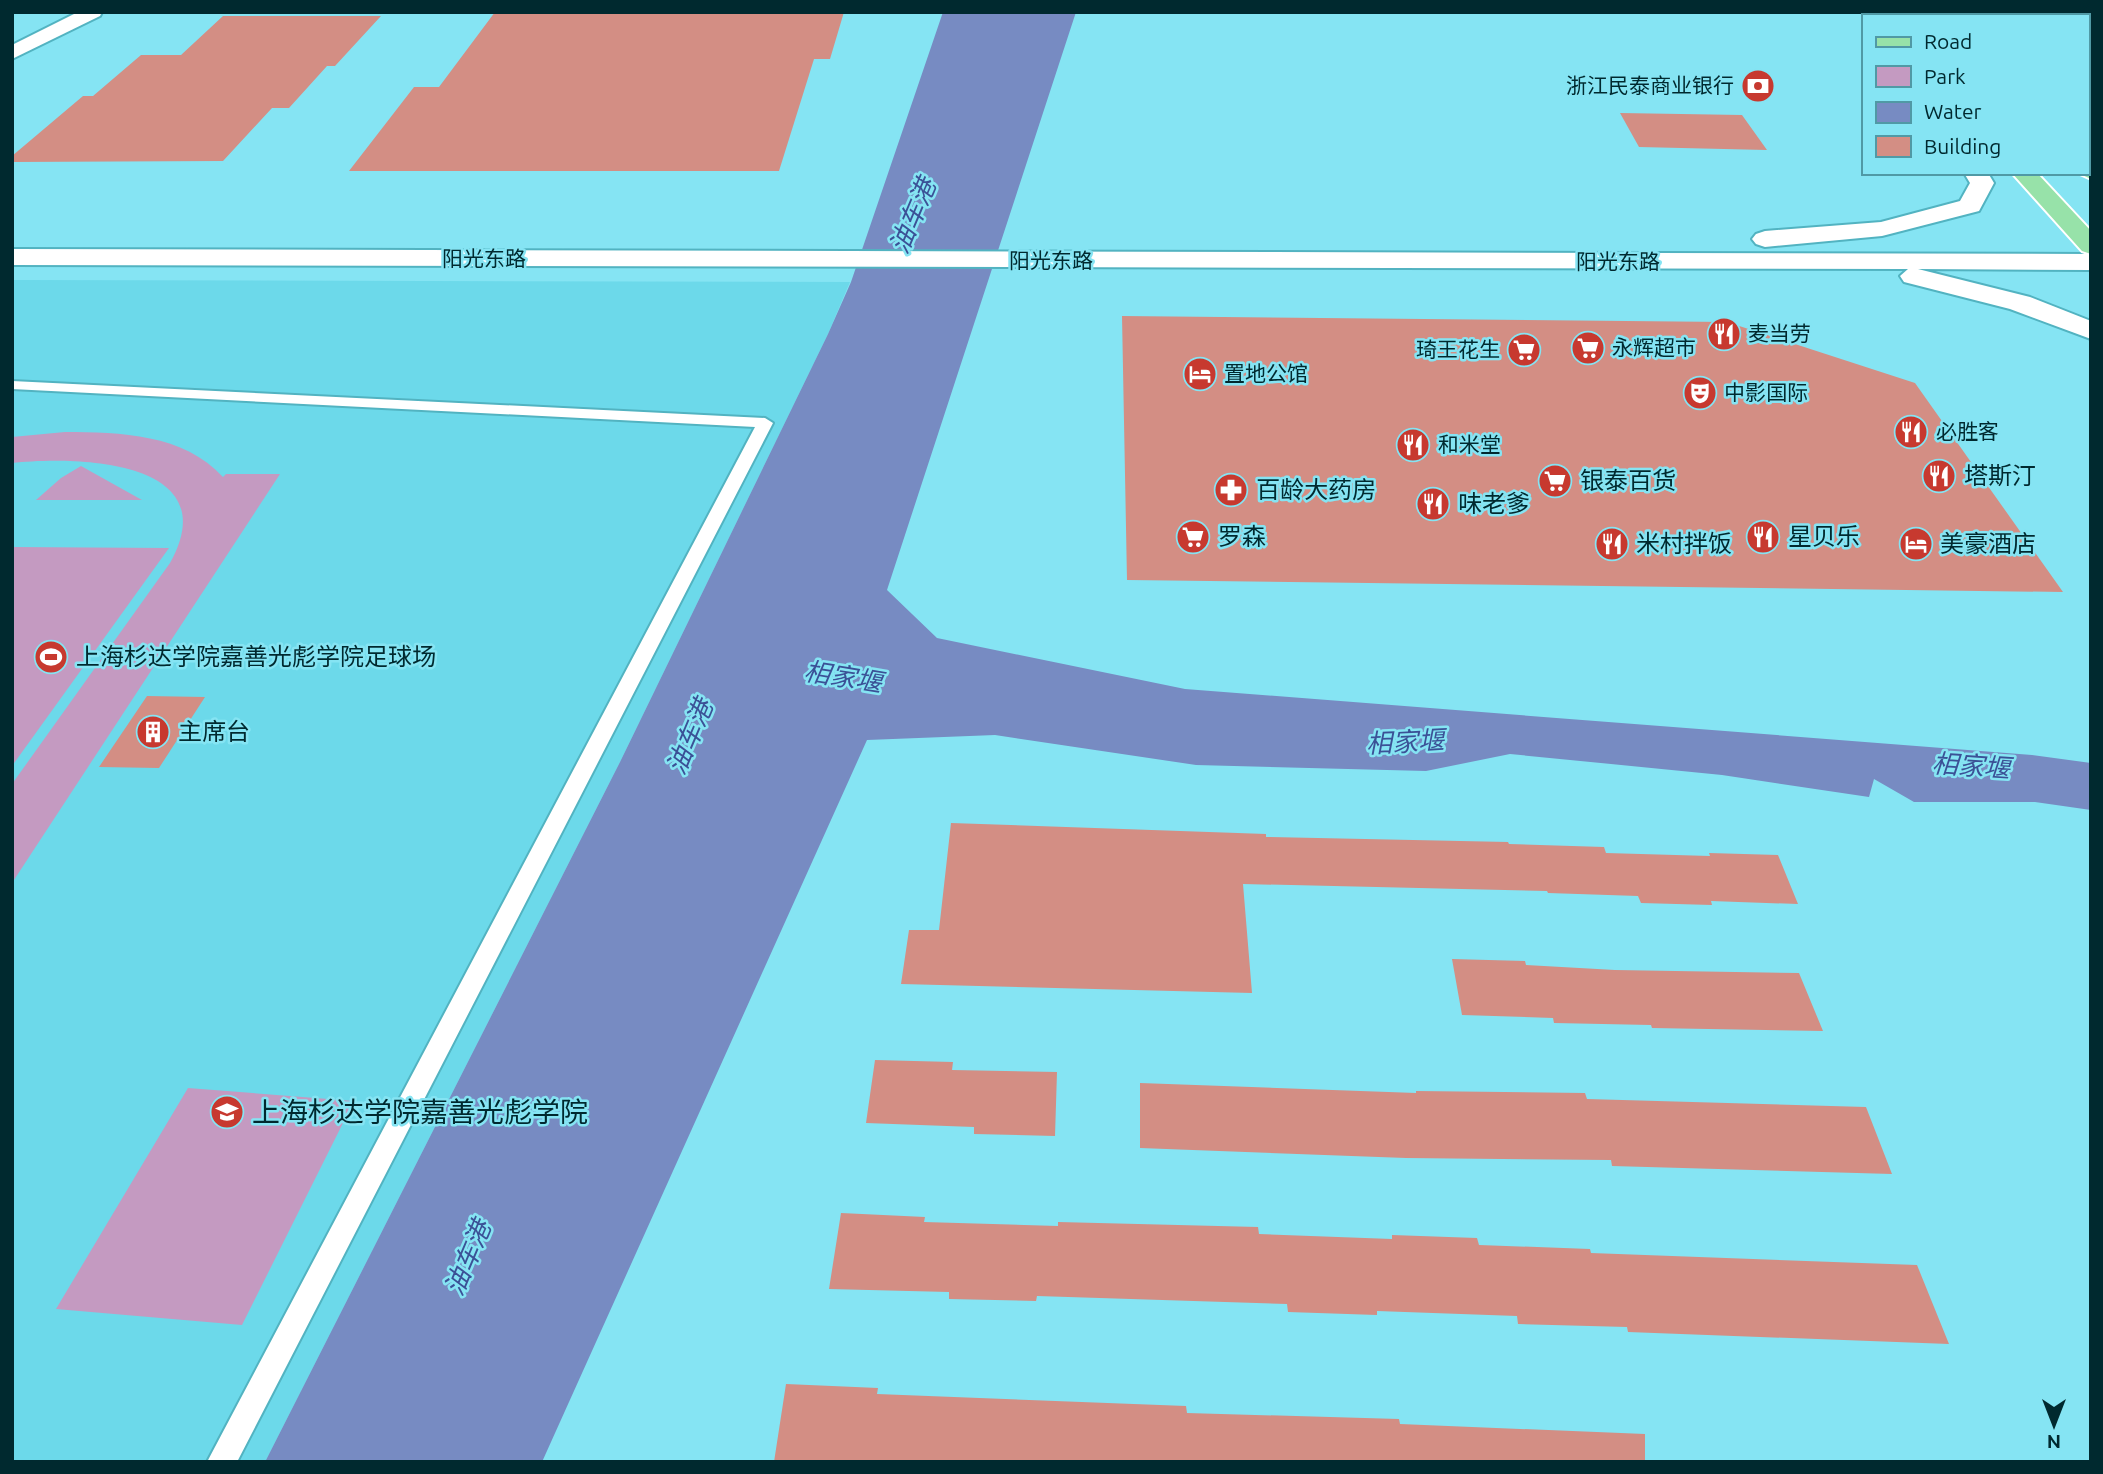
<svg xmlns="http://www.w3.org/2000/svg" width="2103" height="1474" font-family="Ubuntu,'Noto Sans SC',sans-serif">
	<rect width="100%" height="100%" fill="#85e4f3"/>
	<path fill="#6cd9ea" d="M12,280L850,282L828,334L620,762L265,1462H12Z"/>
	<path fill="#c49ac1" d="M65,432C120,432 184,434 223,477L226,474H280L12,883V784L170,563C228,459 75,456 12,463V437Z
		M81,466L142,500H36L61,478Z
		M12,547L169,548L12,766Z
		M188,1088L354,1101L242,1325L56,1309Z"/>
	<path fill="#778bc2" d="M943,12H1076L887,590L937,638L1185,689L2032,755L2091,763V810L2035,802H1914L1874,779L1869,797L1722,775L1510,754L1426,771L1196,765L995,735L867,740L542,1462H265L620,762L828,334L851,282Z"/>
	<path fill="#d38e84" d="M495,12H844L830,59H814L779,171H349L414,87H439Z
		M223,16H381L335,66H327L289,108H272L223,161L12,162V156L83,96H93L141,55H181Z
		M1620,113L1742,115L1767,150L1639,147Z
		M1122,316L1727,322L1915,383L2063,592L1127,580Z
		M147,696L205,697L159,768L99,767Z
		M951,823L1266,834V837L1508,842L1509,844L1604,847L1606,853L1710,856L1709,853L1778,855L1798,904L1711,901L1712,905L1641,903L1638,896L1548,893L1547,891L1243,884L1252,993L901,984L909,930H939Z
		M1452,959L1525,961L1526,965L1615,970L1799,973L1823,1031L1652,1028L1651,1025L1554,1023L1553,1018L1462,1015Z
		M875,1060L953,1062L952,1070L1057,1072L1055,1136L974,1134V1127L866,1123Z
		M1140,1083L1416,1093V1091L1585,1093L1587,1099L1866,1107L1892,1174L1612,1166L1611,1160L1406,1158L1140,1148Z
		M841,1213L925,1217L924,1222L1058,1226V1222L1258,1227L1259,1234L1392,1239V1235L1477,1238L1479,1245L1590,1249L1591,1253L1917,1265L1949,1344L1628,1332L1627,1327L1518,1324L1517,1316L1377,1311V1315L1288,1312L1287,1304L1037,1296L1036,1301L949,1299V1292L829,1289Z
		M786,1384L878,1388L877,1394L1186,1406L1187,1413L1399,1419L1400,1424L1645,1434V1462H774Z"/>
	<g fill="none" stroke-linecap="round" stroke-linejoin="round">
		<defs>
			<path id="service" d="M12,381L765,418L773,423L237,1462H207L755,427L12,389Z"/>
			<path id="minor" d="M78,12H102L100,16L12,59V45Z"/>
			<path id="secondary" d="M2087,150L2091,151V166L2087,165Z
				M1964,173H1988L1994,183L1979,211L1882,236L1765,247L1756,244L1752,239L1756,234L1765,231L1881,222L1960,201L1970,183Z
				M12,249L2091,254V270L1918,269L2030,297L2091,321V339L2010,309L1904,282L1900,276L1908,269L12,265Z"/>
			<path id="primary" d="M1865,12H1884L1886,16H1867Z
				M1919,12H1938L1940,16H1921Z
				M2087,162L2091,163V179L2078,173H2087Z
				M2012,173H2037L2091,231V254L2082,251Z"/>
		</defs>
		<use href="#service" stroke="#52b3c1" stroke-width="4"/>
		<use href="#minor" stroke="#52b3c1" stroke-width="4"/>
		<use href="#secondary" stroke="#52b3c1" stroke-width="4"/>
		<use href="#primary" stroke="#fff" stroke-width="4"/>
		<use href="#service" fill="#fff" fill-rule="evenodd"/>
		<use href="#minor" fill="#fff" fill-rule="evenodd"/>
		<use href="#secondary" fill="#fff" fill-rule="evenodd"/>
		<use href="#primary" fill="#97e2a9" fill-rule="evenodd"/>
	</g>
	<defs>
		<symbol id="bank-disc" viewBox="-11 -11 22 22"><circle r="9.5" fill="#c7392f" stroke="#85e4f3"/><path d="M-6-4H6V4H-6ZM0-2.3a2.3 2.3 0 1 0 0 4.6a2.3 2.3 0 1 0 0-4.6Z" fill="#fff"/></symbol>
		<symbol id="restaurant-disc" viewBox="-11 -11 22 22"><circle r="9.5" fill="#c7392f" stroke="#85e4f3"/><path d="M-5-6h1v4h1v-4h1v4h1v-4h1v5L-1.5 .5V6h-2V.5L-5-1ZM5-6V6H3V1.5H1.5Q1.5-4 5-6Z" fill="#fff"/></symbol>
		<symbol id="supermarket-disc" viewBox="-11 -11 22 22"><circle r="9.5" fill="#c7392f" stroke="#85e4f3"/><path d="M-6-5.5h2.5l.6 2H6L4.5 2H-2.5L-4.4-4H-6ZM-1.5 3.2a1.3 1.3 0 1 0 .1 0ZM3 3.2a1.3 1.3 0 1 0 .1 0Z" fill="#fff"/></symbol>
		<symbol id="hotel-disc" viewBox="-11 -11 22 22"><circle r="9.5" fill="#c7392f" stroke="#85e4f3"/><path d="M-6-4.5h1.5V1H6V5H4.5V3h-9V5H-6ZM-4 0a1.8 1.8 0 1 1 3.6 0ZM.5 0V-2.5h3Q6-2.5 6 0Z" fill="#fff"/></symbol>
		<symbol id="theatre-disc" viewBox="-11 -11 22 22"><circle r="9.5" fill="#c7392f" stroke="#85e4f3"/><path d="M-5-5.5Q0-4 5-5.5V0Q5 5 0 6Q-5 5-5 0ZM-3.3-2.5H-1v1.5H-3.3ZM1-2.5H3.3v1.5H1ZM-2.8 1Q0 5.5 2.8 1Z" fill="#fff"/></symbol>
		<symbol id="pharmacy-disc" viewBox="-11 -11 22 22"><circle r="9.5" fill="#c7392f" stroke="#85e4f3"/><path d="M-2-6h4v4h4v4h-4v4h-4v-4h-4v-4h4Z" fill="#fff"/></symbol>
		<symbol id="stadium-disc" viewBox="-11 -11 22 22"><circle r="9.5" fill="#c7392f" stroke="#85e4f3"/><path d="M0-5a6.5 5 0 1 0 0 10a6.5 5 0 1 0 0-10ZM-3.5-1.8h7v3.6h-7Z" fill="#fff"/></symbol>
		<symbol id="building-disc" viewBox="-11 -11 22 22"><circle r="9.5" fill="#c7392f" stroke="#85e4f3"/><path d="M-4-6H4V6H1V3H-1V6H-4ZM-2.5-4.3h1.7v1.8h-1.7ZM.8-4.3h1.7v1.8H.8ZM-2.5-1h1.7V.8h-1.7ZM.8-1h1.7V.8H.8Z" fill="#fff"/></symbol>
		<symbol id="university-disc" viewBox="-11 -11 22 22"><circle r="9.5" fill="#c7392f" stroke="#85e4f3"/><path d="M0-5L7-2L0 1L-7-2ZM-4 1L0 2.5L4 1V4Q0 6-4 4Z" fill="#fff"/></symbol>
	</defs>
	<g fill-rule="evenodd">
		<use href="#bank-disc" x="1739" y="67" width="38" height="38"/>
		<use href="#restaurant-disc" x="1705" y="315" width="38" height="38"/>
		<use href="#supermarket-disc" x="1569" y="329" width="38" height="38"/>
		<use href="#supermarket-disc" x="1505" y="331" width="38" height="38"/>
		<use href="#hotel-disc" x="1181" y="355" width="38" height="38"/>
		<use href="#theatre-disc" x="1681" y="374" width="38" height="38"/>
		<use href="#restaurant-disc" x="1892" y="413" width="38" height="38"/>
		<use href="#restaurant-disc" x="1394" y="426" width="38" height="38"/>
		<use href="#restaurant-disc" x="1920" y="457" width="38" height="38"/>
		<use href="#supermarket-disc" x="1536" y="462" width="38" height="38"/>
		<use href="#pharmacy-disc" x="1212" y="471" width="38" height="38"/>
		<use href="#restaurant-disc" x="1414" y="485" width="38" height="38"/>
		<use href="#supermarket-disc" x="1174" y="518" width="38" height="38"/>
		<use href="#restaurant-disc" x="1744" y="518" width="38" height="38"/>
		<use href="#restaurant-disc" x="1593" y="525" width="38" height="38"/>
		<use href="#hotel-disc" x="1897" y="525" width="38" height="38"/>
		<use href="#stadium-disc" x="32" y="638" width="38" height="38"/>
		<use href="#building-disc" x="134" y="713" width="38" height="38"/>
		<use href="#university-disc" x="208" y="1093" width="38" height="38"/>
	</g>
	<g text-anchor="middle" stroke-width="5" stroke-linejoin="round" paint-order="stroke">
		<g font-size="21" fill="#00292f" stroke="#85e4f3" text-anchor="start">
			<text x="1734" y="93" text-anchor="end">浙江民泰商业银行</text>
			<text x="1748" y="341">麦当劳</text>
			<text x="1612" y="355">永辉超市</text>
			<text x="1500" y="357" text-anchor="end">琦王花生</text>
			<text x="1224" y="381">置地公馆</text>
			<text x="1724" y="400">中影国际</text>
			<text x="1936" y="439">必胜客</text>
			<text x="1438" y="452">和米堂</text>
		</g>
		<g font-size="21" fill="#00292f" stroke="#85e4f3">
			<text x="484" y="266">阳光东路</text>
			<text x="1051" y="268">阳光东路</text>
			<text x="1618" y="269">阳光东路</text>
		</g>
		<g font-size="24" fill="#00292f" stroke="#85e4f3" text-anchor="start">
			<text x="1964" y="484">塔斯汀</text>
			<text x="1580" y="489">银泰百货</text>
			<text x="1256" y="498">百龄大药房</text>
			<text x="1458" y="512">味老爹</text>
			<text x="1218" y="545">罗森</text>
			<text x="1788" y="545">星贝乐</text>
			<text x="1636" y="552">米村拌饭</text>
			<text x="1940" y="552">美豪酒店</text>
			<text x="76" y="665">上海杉达学院嘉善光彪学院足球场</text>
			<text x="178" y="740">主席台</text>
		</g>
		<g font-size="26" font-style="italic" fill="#3b5196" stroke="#85e4f3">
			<text transform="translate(913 216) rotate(-67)" y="9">油车港</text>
			<text transform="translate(843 677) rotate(9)" y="9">相家堰</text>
			<text transform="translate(690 737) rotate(-67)" y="9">油车港</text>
			<text transform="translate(1405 742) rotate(-3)" y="9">相家堰</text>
			<text transform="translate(1971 766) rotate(4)" y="9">相家堰</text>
			<text transform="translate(468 1258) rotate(-67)" y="9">油车港</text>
		</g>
		<g font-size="28" fill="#00292f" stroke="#85e4f3" text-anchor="start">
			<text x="252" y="1122">上海杉达学院嘉善光彪学院</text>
		</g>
	</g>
	<rect width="2103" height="1474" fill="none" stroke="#00292f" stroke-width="28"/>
	<rect x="1862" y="14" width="228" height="161" fill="#85e4f3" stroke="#5099a5" stroke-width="2"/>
	<rect x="1876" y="37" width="35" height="10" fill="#97e2a9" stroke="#5099a5" stroke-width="2"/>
	<text x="1924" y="49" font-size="21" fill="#00292f">Road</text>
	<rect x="1876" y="66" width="35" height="21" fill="#c49ac1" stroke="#5099a5" stroke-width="2"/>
	<text x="1924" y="84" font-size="21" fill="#00292f">Park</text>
	<rect x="1876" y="102" width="35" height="21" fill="#778bc2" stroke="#5099a5" stroke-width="2"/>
	<text x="1924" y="119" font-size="21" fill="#00292f">Water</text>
	<rect x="1876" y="136" width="35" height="21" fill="#d38e84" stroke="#5099a5" stroke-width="2"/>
	<text x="1924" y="154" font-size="21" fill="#00292f">Building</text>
	<g transform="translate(2054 1425) rotate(180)" stroke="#85e4f3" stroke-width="5" paint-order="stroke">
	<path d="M0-5L12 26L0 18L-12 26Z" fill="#00292f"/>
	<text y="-10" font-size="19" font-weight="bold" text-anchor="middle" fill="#00292f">N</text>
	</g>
</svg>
